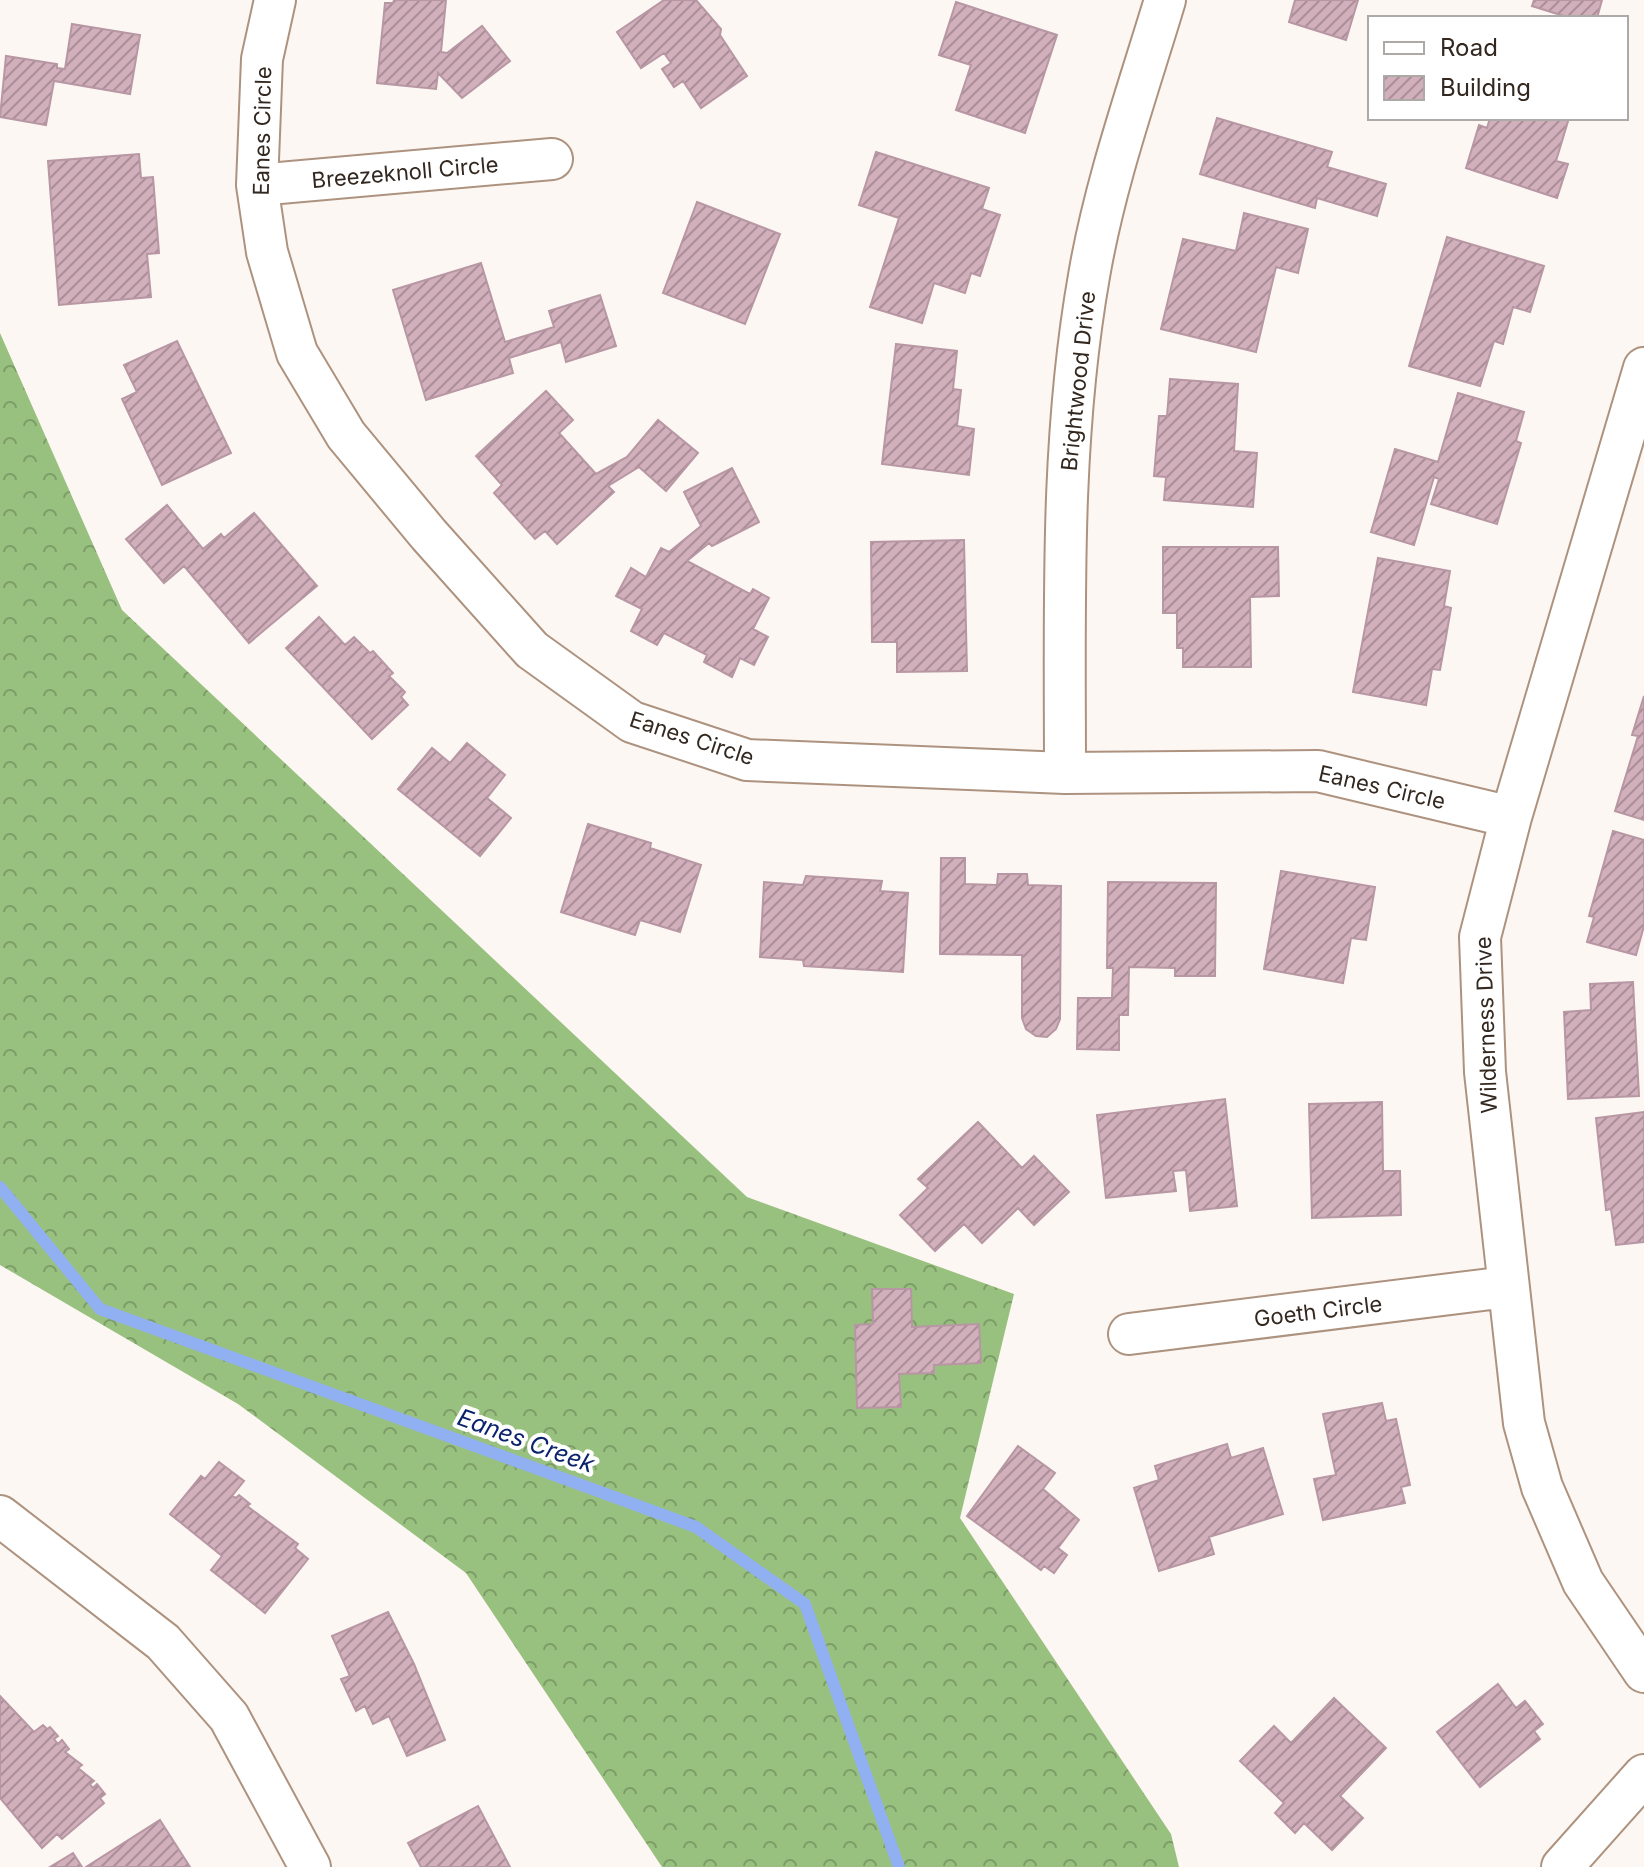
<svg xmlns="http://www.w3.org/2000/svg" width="1644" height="1867" font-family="Inter,sans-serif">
	<defs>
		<pattern id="forest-crowns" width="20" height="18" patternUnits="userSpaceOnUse" patternTransform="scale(2)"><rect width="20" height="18" fill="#98c17f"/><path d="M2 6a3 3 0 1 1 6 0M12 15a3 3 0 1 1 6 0" fill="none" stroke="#7d9d68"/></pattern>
		<pattern id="building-hatch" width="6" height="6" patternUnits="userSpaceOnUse" patternTransform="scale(2)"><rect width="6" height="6" fill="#d1afbb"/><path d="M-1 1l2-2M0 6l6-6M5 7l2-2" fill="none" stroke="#aa8e98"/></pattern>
	</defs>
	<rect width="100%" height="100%" fill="#fdf7f3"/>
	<path fill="url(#forest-crowns)" d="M0,333L122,610L747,1197L1014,1294L960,1518L1171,1834L1179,1867H662L466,1573L238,1404L0,1265Z"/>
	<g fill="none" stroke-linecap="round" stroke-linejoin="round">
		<path stroke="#91b0f2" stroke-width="12" d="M0,1187L100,1309L696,1527L805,1604L899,1867"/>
	</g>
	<path fill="url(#building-hatch)" stroke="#b797a3" stroke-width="2" d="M394,0H446L441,52L447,53L482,26L510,61L462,98L438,73L436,89L377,83L385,3H393Z
		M664,0H696L721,29L720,35L747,76L701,108L683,81L674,87L662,69L671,63L664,53L641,68L617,32Z
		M1295,0H1358L1346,40L1289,22Z
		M1534,0H1602L1597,18H1570L1532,6Z
		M956,2L1057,35L1025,133L956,110L971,65L939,55Z
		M72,24L140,35L130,94L54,81L46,125L0,117L6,56L57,64V68L65,69Z
		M1217,118L1332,152L1327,167L1386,184L1377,216L1317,198L1315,208L1200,174Z
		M1490,118H1569L1556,161L1568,164L1557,198L1466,168L1479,125L1487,128Z
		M876,152L989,188L982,209L1000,215L980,276L971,273L965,293L934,283L922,323L870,307L899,218L859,205Z
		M139,154L141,178L153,177L159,253L147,254L151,297L59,305L48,161Z
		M697,202L780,234L745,324L663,293Z
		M1244,213L1308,229L1298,273L1276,267L1256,352L1161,329L1183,239L1236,251Z
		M1447,237L1544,266L1530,312L1513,307L1503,344L1494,341L1480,386L1409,366Z
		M481,263L505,342L554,327L549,311L600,295L616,346L566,362L561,342L509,358L513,373L426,400L393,290Z
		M177,341L231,453L162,485L122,399L137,392L124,365Z
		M896,344L957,351L953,389L961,390L957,426L974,429L969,475L882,464Z
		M1170,379L1238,384L1234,451L1257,453L1253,507L1164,500L1166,477L1154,476L1159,416H1167Z
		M546,391L573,420L559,433L596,474L627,457L658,420L698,453L666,491L639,467L608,486L614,492L557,544L545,531L535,539L494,493L502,485L476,456Z
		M1458,393L1524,412L1516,441L1521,443L1497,524L1431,504L1439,479L1434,477L1414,545L1371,532L1395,449L1438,462Z
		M732,468L759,522L712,546L709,543L687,561L750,594L753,589L769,598L753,629L768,637L754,665L740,658L732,677L704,662L707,655L664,633L657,645L631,631L642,609L616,596L631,568L646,577L661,548L669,552L701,526L684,492Z
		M167,505L203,549L221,534L224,538L254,513L317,586L249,643L184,566L164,583L126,539Z
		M964,540L967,671L897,672V642H872L871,542Z
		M1163,547H1278L1279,596L1250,597L1251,667H1183V648H1177V613H1163Z
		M1378,558L1450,571L1444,606L1451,608L1446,637L1440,670L1432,669L1426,705L1353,692Z
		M319,617L345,645L354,637L370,653L373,651L393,673L389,676L405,692L401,697L408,705L372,739L286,648Z
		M1644,696V820L1615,811L1638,736L1632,735Z
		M467,743L505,775L487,798L511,818L480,856L398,789L432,748L450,763Z
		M588,824L651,843L650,848L701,865L680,932L640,920L635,935L561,912Z
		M1613,831L1644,840V926L1636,955L1587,942L1594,917L1589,916Z
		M941,858H965V884L997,885L998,874H1027L1028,885L1061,886L1060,1019L1056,1029L1047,1037L1036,1036L1026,1029L1022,1018V955L940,954Z
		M1281,871L1375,887L1366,940L1351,938L1343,983L1264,969Z
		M806,876L882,881L880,891L908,893L903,972L804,966L803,960L760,957L764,882L803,885Z
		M1108,882L1216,883L1215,976H1175V968L1129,967L1128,1015H1119V1050L1077,1049L1078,998H1112L1113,968H1107Z
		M1633,982L1639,1096L1568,1099L1564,1012L1591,1010L1590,984Z
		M1225,1099L1237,1206L1190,1211L1186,1170L1173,1171L1176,1191L1106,1198L1097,1115Z
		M1382,1102L1383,1171H1400L1401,1215L1312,1218L1309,1104Z
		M1644,1112V1242L1616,1245L1611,1209L1606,1210L1596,1118Z
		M978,1122L1022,1168L1034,1156L1069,1192L1034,1225L1018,1208L982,1243L964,1224L935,1251L900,1215L928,1188L918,1179Z
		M872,1289H911L912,1327L979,1324L981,1363L934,1365V1373L899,1374L901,1407L857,1408L855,1325L873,1324Z
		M1382,1403L1386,1421L1396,1419L1410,1485L1401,1487L1405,1503L1323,1520L1314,1479L1336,1475L1323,1414Z
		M1227,1444L1231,1458L1263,1448L1283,1514L1209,1537L1214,1554L1159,1571L1134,1488L1159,1480L1155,1466Z
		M1018,1446L1055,1473L1043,1489L1079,1520L1058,1548L1067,1555L1054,1573L1044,1566L1041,1570L967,1516Z
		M219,1462L244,1481L232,1496L236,1498L239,1495L250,1504L247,1506L298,1544L295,1548L308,1559L265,1613L211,1570L222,1556L170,1514L201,1476L205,1479Z
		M388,1612L414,1664L445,1740L407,1756L389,1716L373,1724L365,1706L356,1711L341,1679L350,1676L332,1636Z
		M1498,1684L1516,1708L1525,1701L1543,1724L1534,1731L1540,1739L1480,1787L1437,1732Z
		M0,1696L34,1732L43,1725L47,1729L50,1727L58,1736L54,1739L58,1744L62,1740L69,1749L65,1752L82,1765L78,1768L94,1781L90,1784L93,1788L97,1784L105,1794L100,1798L104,1803L62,1839L57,1834L42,1848L0,1798Z
		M1334,1698L1386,1748L1340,1796L1363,1818L1332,1850L1304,1823L1295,1833L1275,1813L1284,1803L1240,1761L1274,1726L1291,1743Z
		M478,1806L510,1867H421L408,1843Z
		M160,1820L190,1867H86Z
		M73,1853L82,1867H50Z"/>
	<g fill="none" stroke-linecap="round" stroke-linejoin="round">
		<defs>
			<path id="street" d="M275,0L262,59L257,185L267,252L297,353L346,435L429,535L532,650L632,722L747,760L1065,773L1318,771L1511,817
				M257,185L552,159
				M1644,368L1511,817L1480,937L1485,1072L1524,1423L1542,1487L1583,1582L1644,1672
				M1065,773C1065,607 1060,440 1089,276C1105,182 1138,90 1165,0
				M1129,1334L1507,1287
				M0,1516L163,1642L229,1717L310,1867
				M1562,1867L1644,1775"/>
		</defs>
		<use href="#street" stroke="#ad937f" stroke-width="44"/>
		<use href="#street" stroke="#fff" stroke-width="40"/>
	</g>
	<g text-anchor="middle" stroke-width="8" stroke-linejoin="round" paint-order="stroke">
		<g font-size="22" fill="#332820" stroke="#fff">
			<text transform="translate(262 131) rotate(-89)" y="8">Eanes Circle</text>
			<text transform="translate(405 172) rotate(-5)" y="8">Breezeknoll Circle</text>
			<text transform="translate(1078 381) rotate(-84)" y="8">Brightwood Drive</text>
			<text transform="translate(692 738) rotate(18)" y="8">Eanes Circle</text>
			<text transform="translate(1382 787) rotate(13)" y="8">Eanes Circle</text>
			<text transform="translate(1486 1025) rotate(-92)" y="8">Wilderness Drive</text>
			<text transform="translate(1318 1311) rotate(-7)" y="8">Goeth Circle</text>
		</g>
		<g font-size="24" font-style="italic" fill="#0a236c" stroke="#fff">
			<text transform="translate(526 1441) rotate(20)" y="8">Eanes Creek</text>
		</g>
	</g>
	<rect x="1368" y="16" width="260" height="104" fill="#ffffff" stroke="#ada9a6" stroke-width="2"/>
	<rect x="1384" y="42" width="40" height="12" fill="#ffffff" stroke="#ada9a6" stroke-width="2"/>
	<text x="1440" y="56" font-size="24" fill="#332820">Road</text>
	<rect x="1384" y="76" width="40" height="24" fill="url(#building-hatch)" stroke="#ada9a6" stroke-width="2"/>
	<text x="1440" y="96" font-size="24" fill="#332820">Building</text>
</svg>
